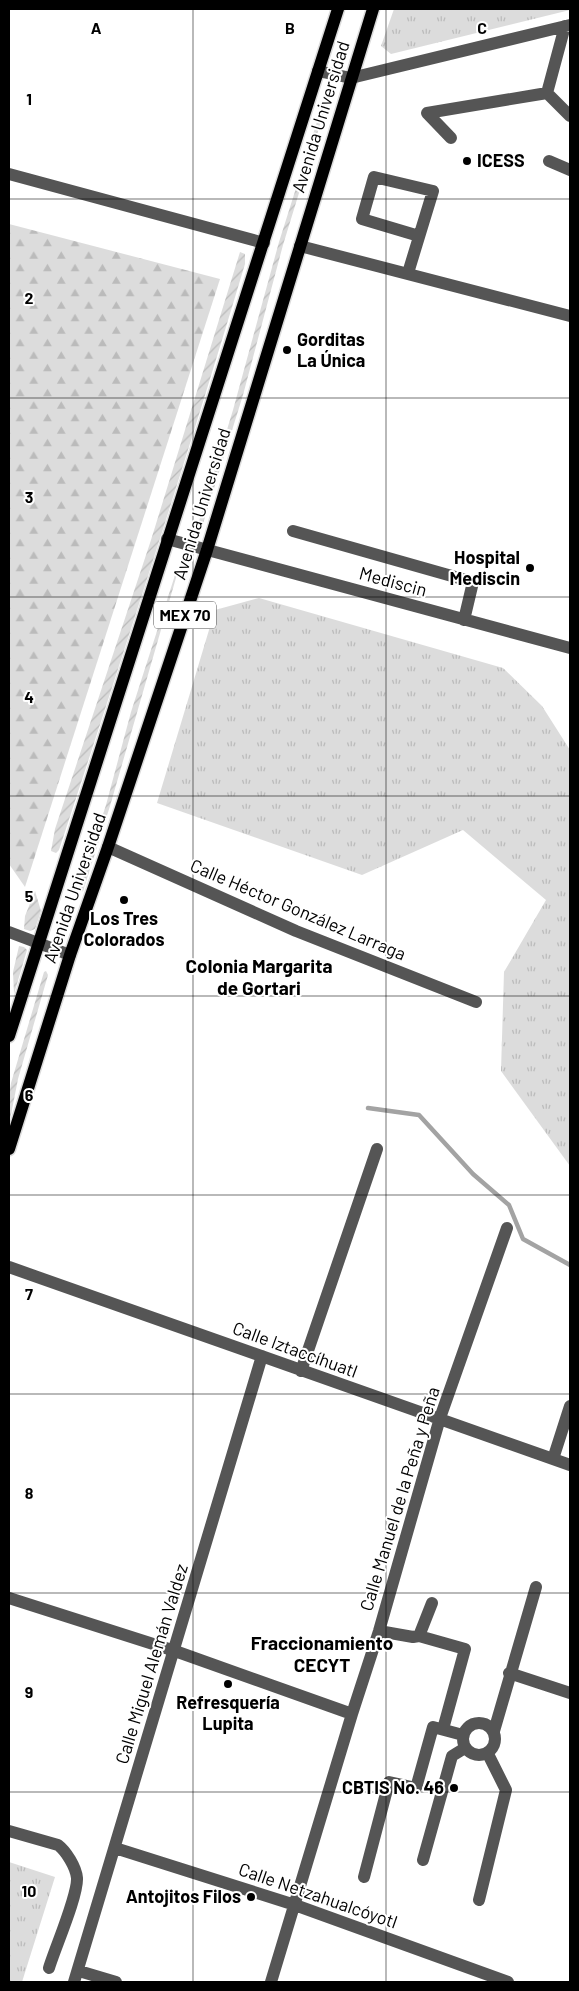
<svg xmlns="http://www.w3.org/2000/svg" width="579" height="1991" font-family="Barlow,sans-serif">
	<defs>
		<pattern id="grass-tufts" width="24" height="20" patternUnits="userSpaceOnUse" patternTransform="scale(1.25)"><rect width="24" height="20" fill="#dcdcdc"/><path d="M3 7l-1-3M5 7V3M7 7l1-3M15 17l-1-3M17 17v-4M19 17l1-3" fill="none" stroke="#bbb"/></pattern>
		<pattern id="forest-firs" width="22" height="20" patternUnits="userSpaceOnUse" patternTransform="scale(1.25)"><rect width="22" height="20" fill="#dcdcdc"/><path d="M5 1l3.5 6h-7zM16 11l3.5 6h-7z" fill="#bbb"/></pattern>
		<pattern id="garden-furrows" width="10" height="10" patternUnits="userSpaceOnUse" patternTransform="scale(1.25)"><rect width="10" height="10" fill="#dcdcdc"/><path d="M-1 1l2-2M0 10L10 0M9 11l2-2" fill="none" stroke="#bbb"/></pattern>
	</defs>
	<rect width="100%" height="100%" fill="#fff"/>
	<path fill="url(#grass-tufts)" d="M394,9H570V10L391,54L381,46Z
		M259,598L503,668L542,706L570,750V1166L501,1071L504,972L546,900L463,830L362,875L157,803L215,610Z
		M9,1862L55,1877L22,1982H9Z"/>
	<path fill="url(#forest-firs)" d="M9,224L220,279L25,887L9,864Z"/>
	<path fill="url(#garden-furrows)" d="M327,90L330,92L283,245L243,395L201,530L200,533H197L196,531L233,410L279,242Z
		M240,252L245,254V264C186,461 123,655 59,850L56,853L51,851L55,829L151,540Z
		M178,571L110,806L83,891L80,892L78,891L106,805L131,712L176,572Z
		M35,891L41,911L35,929L30,931L24,929L25,916Z
		M19,946L24,947L27,950L14,994L13,972Z
		M46,971L48,975L18,1079L9,1125V1097L11,1083L44,972Z"/>
	<g fill="none" stroke-linecap="round" stroke-linejoin="round">
		<path stroke="#a3a3a3" stroke-width="4.5" d="M368,1108L419,1115L473,1174L509,1205L523,1239L570,1265"/>
		<defs>
			<path id="major" d="M9,1036L338,9
				M9,1149L70,955L108,847L207,550L373,9"/>
		</defs>
		<use href="#major" stroke="#dbdbdb" stroke-width="15"/>
		<path stroke="#555" stroke-width="12" d="M318,71L351,78L570,25
			M547,93L570,116
			M451,138L427,113L547,93L565,26
			M549,161L570,170
			M9,174L264,243
			M300,246L570,316
			M408,273L433,191L374,177L362,219L419,236
			M293,531L473,582L464,620
			M167,539L570,648
			M108,847L296,931L476,1002
			M9,932L70,955
			M9,1267L570,1465
			M301,1371L377,1149
			M553,1459L570,1406
			M9,1598L175,1651L352,1714
			M379,1631L413,1637L419,1636L432,1603
			M419,1636L465,1649L443,1729
			M509,1673L570,1693
			M463 1739a16 16 0 1 1 32 0a16 16 0 1 1-32 0Z
			M494,1731L536,1587
			M9,1831L58,1845C66,1851 76,1867 77,1878C78,1896 55,1948 49,1968
			M115,1848L295,1905L508,1982
			M423,1860L452,1756L465,1748
			M364,1877L389,1782L416,1788L433,1727L463,1735
			M479,1900L506,1790L488,1754
			M79,1971L116,1982
			M74,1982L262,1356
			M271,1982L352,1714L379,1631L440,1418L507,1228"/>
		<use href="#major" stroke="#000" stroke-width="12"/>
	</g>
	<path fill="none" stroke="#000" stroke-width="1" stroke-opacity="0.55" d="M193,9V1982M386,9V1982M9,199H570M9,398H570M9,597H570M9,796H570M9,996H570M9,1195H570M9,1394H570M9,1593H570M9,1792H570"/>
	<g fill="#000" stroke="#fff" stroke-width="2">
		<circle cx="467" cy="161" r="5"/>
		<circle cx="287" cy="350" r="5"/>
		<circle cx="530" cy="568" r="5"/>
		<circle cx="124" cy="900" r="5"/>
		<circle cx="228" cy="1684" r="5"/>
		<circle cx="454" cy="1788" r="5"/>
		<circle cx="251" cy="1897" r="5"/>
	</g>
	<g text-anchor="middle" stroke-width="4" stroke-linejoin="round" paint-order="stroke">
		<rect fill="#fff" stroke="#4c4c4c" stroke-width="1" x="154" y="601.5" width="62" height="27" rx="4"/>
		<g font-size="16" font-weight="bold" fill="#000">
			<text x="185" y="621">MEX 70</text>
		</g>
		<g font-size="18" fill="#000" stroke="#fff">
			<text transform="translate(321 117) rotate(-73)" y="6">Avenida Universidad</text>
			<text transform="translate(202 504) rotate(-73)" y="6">Avenida Universidad</text>
			<text transform="translate(393 582) rotate(15)" y="6">Mediscin</text>
			<text transform="translate(75 888) rotate(-71)" y="6">Avenida Universidad</text>
			<text transform="translate(298 910) rotate(23)" y="6">Calle Héctor González Larraga</text>
			<text transform="translate(295 1350) rotate(20)" y="6">Calle Iztaccíhuatl</text>
			<text transform="translate(400 1499) rotate(-73)" y="6">Calle Manuel de la Peña y Peña</text>
			<text transform="translate(152 1664) rotate(-73)" y="6">Calle Miguel Alemán Valdez</text>
			<text transform="translate(318 1896) rotate(19)" y="6">Calle Netzahualcóyotl</text>
		</g>
		<g font-size="18" font-weight="bold" fill="#000" stroke="#fff" text-anchor="end">
			<text x="477" y="167" text-anchor="start">ICESS</text>
			<text x="297" y="346" text-anchor="start">Gorditas<tspan x="297" dy="21">La Única</tspan></text>
			<text x="520" y="564">Hospital<tspan x="520" dy="21">Mediscin</tspan></text>
			<text x="124" y="925" text-anchor="middle">Los Tres<tspan x="124" dy="21">Colorados</tspan></text>
			<text x="228" y="1709" text-anchor="middle">Refresquería<tspan x="228" dy="21">Lupita</tspan></text>
			<text x="444" y="1794">CBTIS No. 46</text>
			<text x="241" y="1903">Antojitos Filos</text>
		</g>
		<g font-size="19" font-weight="bold" fill="#000" stroke="#fff">
			<text x="259" y="973">Colonia Margarita<tspan x="259" dy="22">de Gortari</tspan></text>
			<text x="322" y="1650">Fraccionamiento<tspan x="322" dy="22">CECYT</tspan></text>
		</g>
	</g>
	<g font-size="16" text-anchor="middle" font-weight="bold" fill="#000" stroke="#fff" stroke-width="4" stroke-linejoin="round" paint-order="stroke">
		<text x="96" y="34">A</text>
		<text x="290" y="34">B</text>
		<text x="482" y="34">C</text>
		<text x="29" y="105">1</text>
		<text x="29" y="304">2</text>
		<text x="29" y="503">3</text>
		<text x="29" y="703">4</text>
		<text x="29" y="902">5</text>
		<text x="29" y="1101">6</text>
		<text x="29" y="1300">7</text>
		<text x="29" y="1499">8</text>
		<text x="29" y="1698">9</text>
		<text x="29" y="1897">10</text>
	</g>
	<rect width="579" height="1991" fill="none" stroke="#000000" stroke-width="20"/>
</svg>
